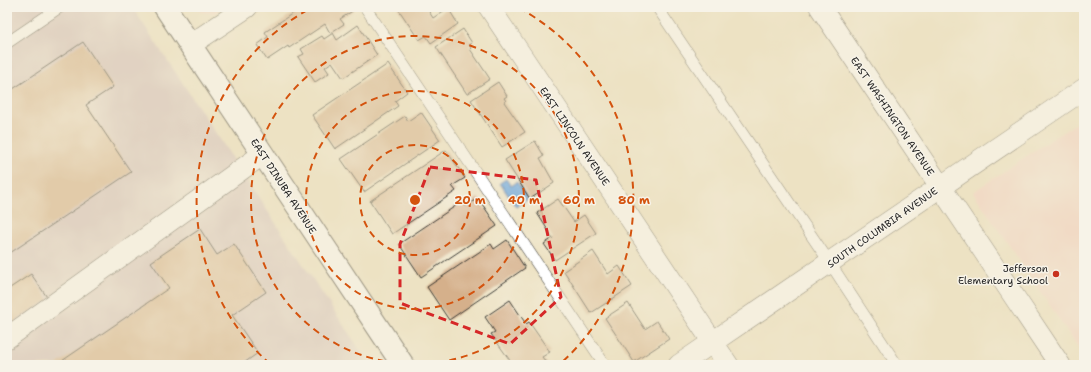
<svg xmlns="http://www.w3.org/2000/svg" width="1091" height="372" font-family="'Shantell Sans',sans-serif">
	<rect width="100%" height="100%" fill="#f7f3e8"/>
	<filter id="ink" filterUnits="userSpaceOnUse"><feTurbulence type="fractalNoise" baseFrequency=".025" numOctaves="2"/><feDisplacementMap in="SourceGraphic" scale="8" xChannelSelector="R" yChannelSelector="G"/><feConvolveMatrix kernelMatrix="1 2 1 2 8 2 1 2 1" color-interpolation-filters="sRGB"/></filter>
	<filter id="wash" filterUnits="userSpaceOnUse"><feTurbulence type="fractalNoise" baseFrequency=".012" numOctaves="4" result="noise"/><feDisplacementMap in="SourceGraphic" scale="16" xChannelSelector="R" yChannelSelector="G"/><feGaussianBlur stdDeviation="0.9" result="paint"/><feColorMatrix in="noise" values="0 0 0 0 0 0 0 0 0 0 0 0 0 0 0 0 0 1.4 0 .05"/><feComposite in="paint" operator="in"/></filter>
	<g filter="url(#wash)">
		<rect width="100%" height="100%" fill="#ede2c3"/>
		<path fill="#f7d1c8" d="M197,7H223L214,13L201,12Z
			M1084,118V356L973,192Z"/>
		<path fill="#d2bfc0" d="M7,7H132L370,365H7Z"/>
		<path fill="#65a0d5" stroke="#405e78" d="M506,179L511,186L517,182L528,199L516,207L500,183Z"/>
		<g id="blocks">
			<path fill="#d5b08b" d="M302,7H351L354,10L340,19L344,24L330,33L325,24L289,48L288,46L267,60L257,45L268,37L265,32Z
				M397,7H426L433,18L448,8L458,24L431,43L426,36L419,40Z
				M358,25L377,55L343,78L332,62L325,67L329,73L315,82L298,57L304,54L301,49L322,36L324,39L333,33L337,40Z
				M463,29L472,43L469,45L471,48L470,49L490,79L467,94L436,47Z
				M83,42L113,87L86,105L131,172L7,255V93Z
				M388,64L407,92L395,101L398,106L335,149L312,115Z
				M498,82L507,96L504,98L506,101L504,102L525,132L502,147L471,100Z
				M421,112L440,140L364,192L341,159L405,116L408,121Z
				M535,141L544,156L540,158L554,183L530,199L505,160Z
				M446,150L465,178L452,186L456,191L392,234L370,201Z
				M478,198L497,226L421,277L399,244L463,201L466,206Z
				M558,199L574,222L584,215L596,233L555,260L544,244L553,238L537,213Z
				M200,229L217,255L234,244L266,292L232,315L258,353L241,365H56L169,288L151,262Z
				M507,240L525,268L449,320L427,287L491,244L494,249Z
				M593,251L608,274L619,266L632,286L591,313L564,271Z
				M31,274L49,300L7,326V290Z
				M510,300L526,324L529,322L550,352L542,357L548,365H511L509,359L491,334L495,332L485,317Z
				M628,303L645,329L657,321L669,339L634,362L605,318Z"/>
		</g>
	</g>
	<g filter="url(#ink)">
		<use href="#blocks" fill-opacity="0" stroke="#3b3a35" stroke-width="1"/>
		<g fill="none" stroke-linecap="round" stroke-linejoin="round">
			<defs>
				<path id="service" d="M365,7L605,365
					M657,7L830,263L897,365
					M7,43L60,7"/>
				<path id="minor" d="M489,7L728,365
					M820,7L1060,365
					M190,45L247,7
					M7,338L263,154
					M679,365L1084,89"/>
				<path id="tertiary" d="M165,7L403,365"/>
			</defs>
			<use href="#service" stroke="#3b3a35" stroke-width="12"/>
			<use href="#minor" stroke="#3b3a35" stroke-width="22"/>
			<use href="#tertiary" stroke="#3b3a35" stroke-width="24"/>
			<use href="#service" stroke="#fff" stroke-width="11"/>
			<use href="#minor" stroke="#fff" stroke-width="21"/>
			<use href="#tertiary" stroke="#fff" stroke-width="22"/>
		</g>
	</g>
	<path d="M0 0H1091V372H0ZM430,167L536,180L561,297L510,344L400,303V244Z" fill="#ede2c3" fill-opacity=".55" fill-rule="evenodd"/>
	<path fill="none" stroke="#d62828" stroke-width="3" stroke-dasharray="8 5" stroke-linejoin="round" d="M430,167L536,180L561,297L510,344L400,303V244Z"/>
	<g fill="none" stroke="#d4530e" stroke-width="2" stroke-dasharray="7 5">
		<circle cx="415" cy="200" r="55"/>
		<circle cx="415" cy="200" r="109"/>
		<circle cx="415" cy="200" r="164"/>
		<path d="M270 364A219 219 0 0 1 311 8M519 8A219 219 0 0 1 560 364"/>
	</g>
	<circle fill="#c8321e" stroke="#f7f3e8" stroke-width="1.5" cx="1056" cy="274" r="4"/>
	<g text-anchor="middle" stroke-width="3" stroke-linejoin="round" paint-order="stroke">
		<g font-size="10" fill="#1c1c1c" stroke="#f7f3e8">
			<text transform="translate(893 116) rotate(56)" y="4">EAST WASHINGTON AVENUE</text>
			<text transform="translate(575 136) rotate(56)" y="4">EAST LINCOLN AVENUE</text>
			<text transform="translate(284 186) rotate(57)" y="4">EAST DINUBA AVENUE</text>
			<text transform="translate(882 227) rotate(-35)" y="4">SOUTH COLUMBIA AVENUE</text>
		</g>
		<g font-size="10" fill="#1c1c1c" stroke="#f7f3e8" text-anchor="end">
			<text x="1048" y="272">Jefferson<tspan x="1048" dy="12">Elementary School</tspan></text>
		</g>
	</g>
	<circle cx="415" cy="200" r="6" fill="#d4530e" stroke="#f7f3e8" stroke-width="2"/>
	<g font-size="12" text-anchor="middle" font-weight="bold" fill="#d4530e" stroke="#f7f3e8" stroke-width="3" stroke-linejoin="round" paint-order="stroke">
		<text x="470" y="204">20 m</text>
		<text x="524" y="204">40 m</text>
		<text x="579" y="204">60 m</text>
		<text x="634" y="204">80 m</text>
	</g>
	<rect width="1091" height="372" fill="none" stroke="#f7f3e8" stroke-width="24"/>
</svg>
